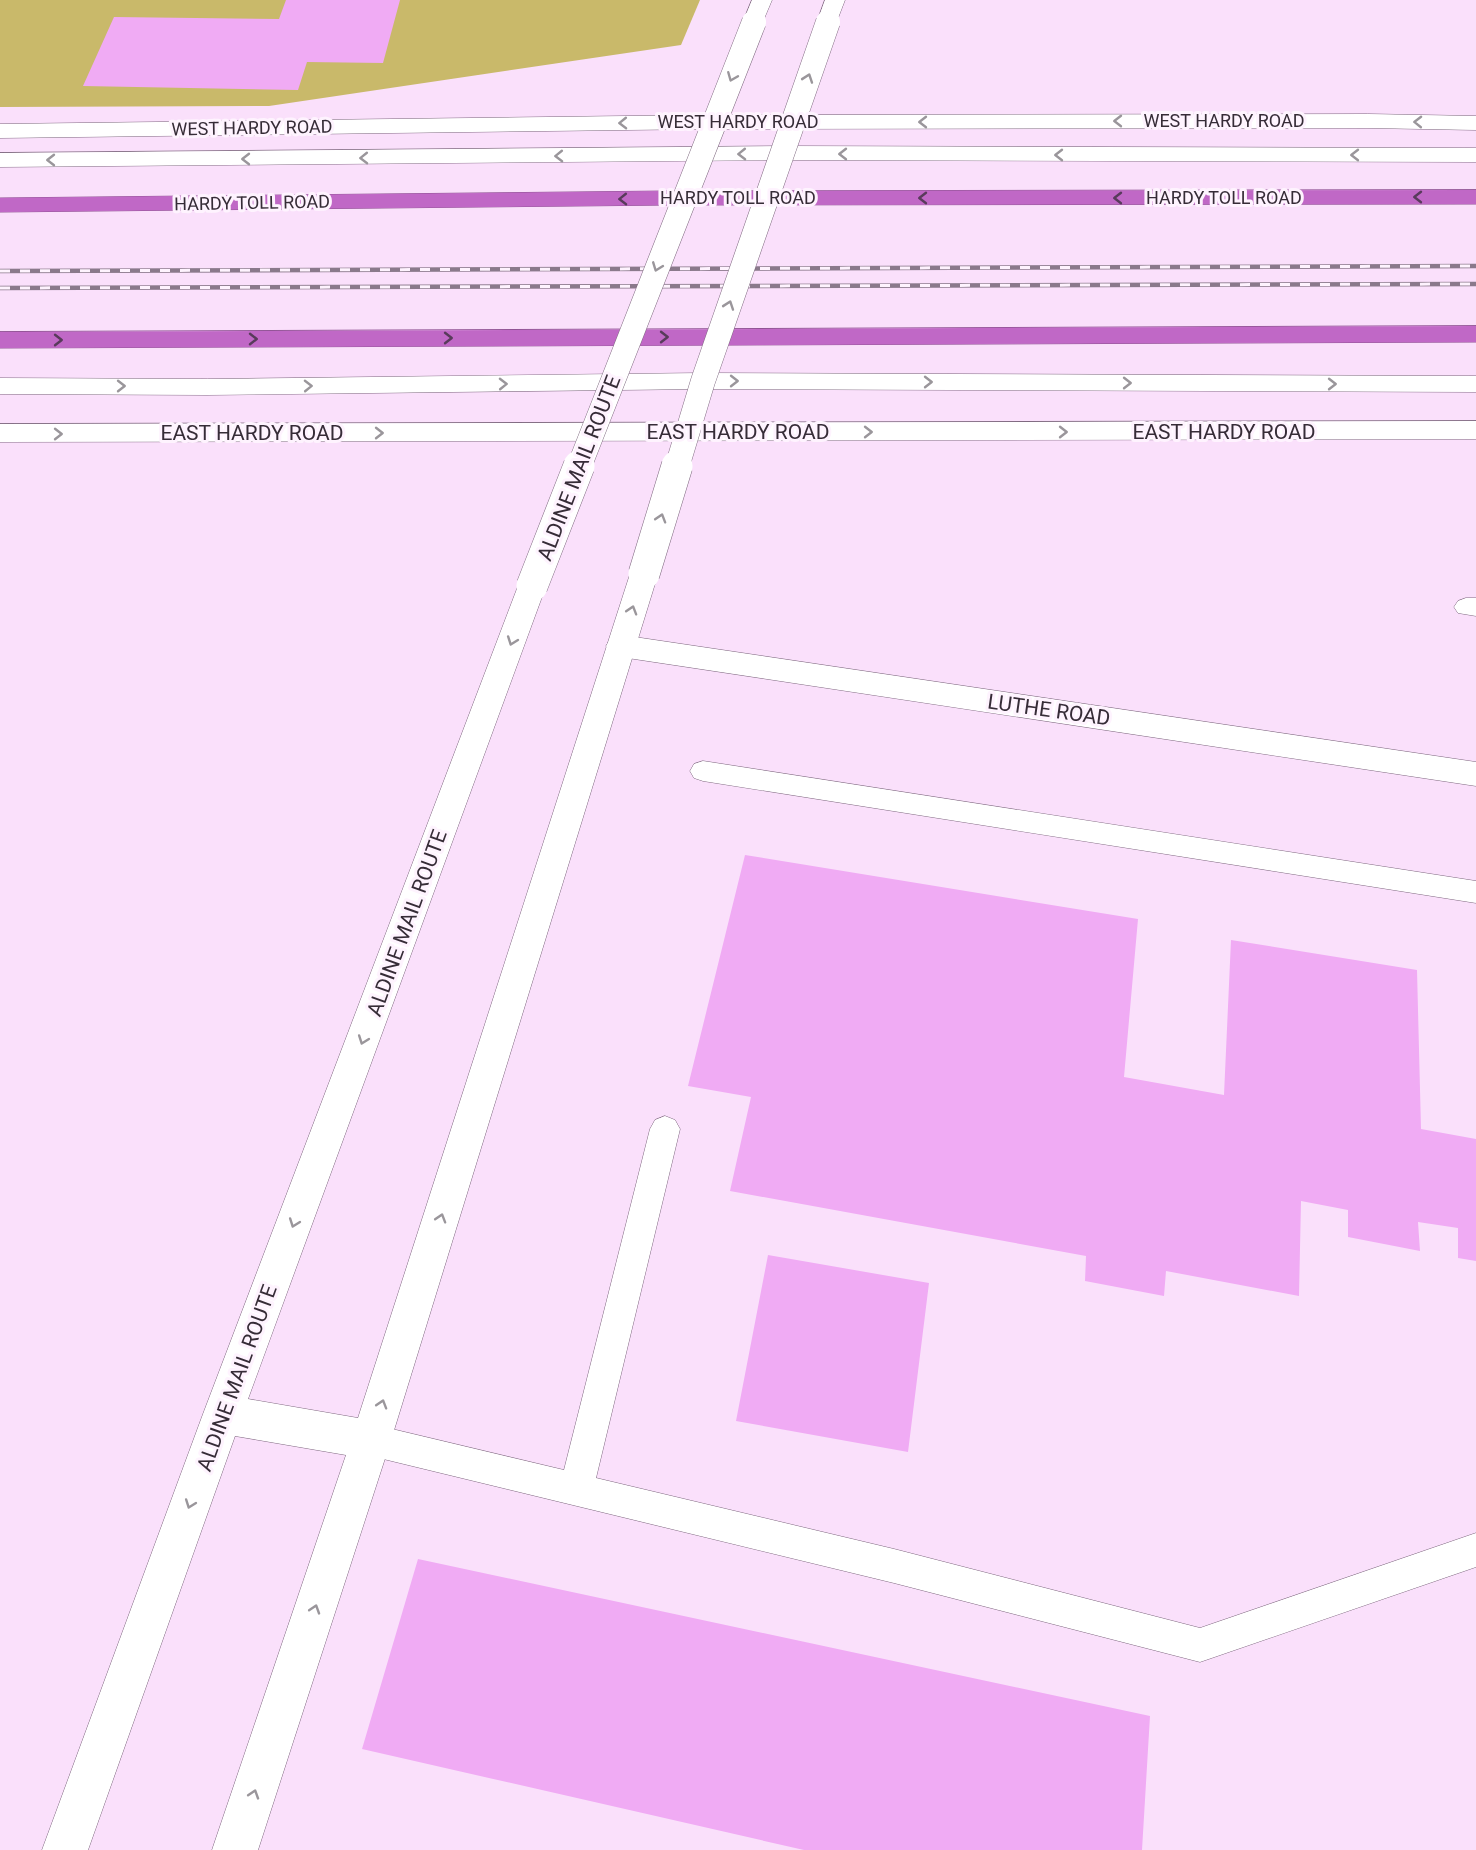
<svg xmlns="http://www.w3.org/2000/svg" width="1476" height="1850" font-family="Roboto,sans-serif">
	<rect width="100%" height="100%" fill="#fae0fb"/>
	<path fill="#c9b96a" d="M0,0H700L681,45L269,106L0,107Z"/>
	<path fill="#f0abf4" d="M286,0H400L383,63L307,62L298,90L83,86L114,17L279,19Z
		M745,855L1138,919L1124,1077L1224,1095L1231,940L1417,970L1421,1129L1476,1139V1261L1458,1258V1228L1418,1222L1420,1251L1348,1237V1210L1301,1201L1299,1296L1166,1271L1164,1296L1085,1281L1086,1256L730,1191L751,1097L688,1086Z
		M768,1255L929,1283L908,1452L736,1421Z
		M418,1559L1150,1716L1142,1850H804L362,1749Z"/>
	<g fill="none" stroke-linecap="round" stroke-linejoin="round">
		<defs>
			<path id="service" d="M1466,598H1476V616L1458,613L1454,607L1458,601Z
				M703,761L1476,881V903L703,781L694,778L690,771L694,764Z
				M665,1116L675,1120L680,1129L596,1478L894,1549L1200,1628L1476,1533V1567L1200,1662L894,1583L371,1456L360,1451L355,1440L360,1429L371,1424L564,1470L650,1129L655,1120Z"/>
			<path id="tertiary" d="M621,635L1476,762V786L621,657L611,654L606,646L611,638Z"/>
			<path id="secondary" d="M752,0H772L761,26L754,28L747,26L743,22Z
				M825,0H845L835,26L828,28L821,26L817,22Z
				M1368,114L1476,116V130L1368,128L705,129L0,138V124L705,115Z
				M782,146L1476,148V162L782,160L0,167V153Z
				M703,373L1476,376V392L703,389L207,395L0,394V378L207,379Z
				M1476,421V439L0,442V424Z
				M644,564L654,567L658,574L391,1440L258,1850H212L346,1455L235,1436L88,1850H42L203,1414L518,586L522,579L532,576L542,579L546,586L248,1399L358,1418L630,574L634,567Z"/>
			<path id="motorway" d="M1476,190V204L669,205L0,212V198L669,191Z
				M1476,326V342L0,348V332Z"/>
		</defs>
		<use href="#service" stroke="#7e687f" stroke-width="1"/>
		<use href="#tertiary" stroke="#7e687f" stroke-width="1"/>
		<use href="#secondary" stroke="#7e687f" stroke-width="1"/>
		<use href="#motorway" stroke="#905394" stroke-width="1"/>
		<use href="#service" fill="#fff" fill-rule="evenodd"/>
		<use href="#tertiary" fill="#fff" fill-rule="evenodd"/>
		<use href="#secondary" fill="#fff" fill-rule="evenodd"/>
		<use href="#motorway" fill="#c068c6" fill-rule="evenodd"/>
		<defs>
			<path id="rail" d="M0,271L1476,266
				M0,288L1476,284"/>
		</defs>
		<use href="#rail" stroke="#8a798b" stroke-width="4.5"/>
		<use href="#rail" stroke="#fef3fe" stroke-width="3" stroke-dasharray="10" stroke-linecap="butt"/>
		<defs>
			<path id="secondary-bridge-far1" d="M579,467L754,22
				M677,467L703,381L828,22"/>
			<path id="secondary-bridge" d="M644,574L677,466
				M532,586L579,466"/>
		</defs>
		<use href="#secondary-bridge-far1" stroke="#7e687f" stroke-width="25" stroke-linecap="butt"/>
		<use href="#secondary-bridge" stroke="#7e687f" stroke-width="32" stroke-linecap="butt"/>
		<use href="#secondary-bridge-far1" stroke="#fff" stroke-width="24"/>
		<use href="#secondary-bridge" stroke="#fff" stroke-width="31"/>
	</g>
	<defs><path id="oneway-chevron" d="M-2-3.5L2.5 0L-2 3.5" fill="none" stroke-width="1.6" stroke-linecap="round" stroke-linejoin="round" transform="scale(1.5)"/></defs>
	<g stroke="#9a969b">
		<use href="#oneway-chevron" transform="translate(732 77) rotate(112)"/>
		<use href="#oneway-chevron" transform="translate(808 78) rotate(-71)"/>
		<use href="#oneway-chevron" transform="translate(1118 121) rotate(180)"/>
		<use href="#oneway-chevron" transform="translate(923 122) rotate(180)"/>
		<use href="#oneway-chevron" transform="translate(1418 122) rotate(-179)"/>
		<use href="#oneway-chevron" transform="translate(623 123) rotate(179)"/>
		<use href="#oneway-chevron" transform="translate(742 154) rotate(179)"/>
		<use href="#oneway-chevron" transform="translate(843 154) rotate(-180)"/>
		<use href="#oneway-chevron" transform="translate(1059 155) rotate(-180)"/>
		<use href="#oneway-chevron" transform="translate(1355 155) rotate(180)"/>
		<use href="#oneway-chevron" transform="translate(559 156) rotate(179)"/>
		<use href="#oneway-chevron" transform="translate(364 158) rotate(179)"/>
		<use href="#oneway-chevron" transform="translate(246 159) rotate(180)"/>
		<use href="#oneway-chevron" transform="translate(51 160) rotate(180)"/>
		<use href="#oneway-chevron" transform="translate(657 267) rotate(111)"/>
		<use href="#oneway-chevron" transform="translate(729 305) rotate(-71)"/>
		<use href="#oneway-chevron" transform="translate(734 381)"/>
		<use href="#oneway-chevron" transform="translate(928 382)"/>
		<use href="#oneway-chevron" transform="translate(1127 383)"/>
		<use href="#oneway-chevron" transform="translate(503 384) rotate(-1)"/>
		<use href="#oneway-chevron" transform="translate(1332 384)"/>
		<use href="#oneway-chevron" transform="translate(121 386)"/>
		<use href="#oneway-chevron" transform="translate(308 386) rotate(-1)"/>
		<use href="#oneway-chevron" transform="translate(868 432)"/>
		<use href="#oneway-chevron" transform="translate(1063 432)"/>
		<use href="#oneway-chevron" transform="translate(379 433)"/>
		<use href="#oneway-chevron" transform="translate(58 434)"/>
		<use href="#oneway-chevron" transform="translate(661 518) rotate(-73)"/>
		<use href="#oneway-chevron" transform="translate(632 610) rotate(-73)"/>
		<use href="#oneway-chevron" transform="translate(512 641) rotate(110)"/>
		<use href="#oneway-chevron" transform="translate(363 1040) rotate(110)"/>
		<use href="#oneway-chevron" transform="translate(441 1218) rotate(-73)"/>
		<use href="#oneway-chevron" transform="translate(294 1223) rotate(110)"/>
		<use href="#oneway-chevron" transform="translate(382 1404) rotate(-73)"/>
		<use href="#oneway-chevron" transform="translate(190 1504) rotate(110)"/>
		<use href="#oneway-chevron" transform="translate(315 1609) rotate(-72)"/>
		<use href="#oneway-chevron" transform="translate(254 1794) rotate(-72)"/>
	</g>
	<g stroke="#583b5b">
		<use href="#oneway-chevron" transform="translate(1418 197) rotate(180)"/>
		<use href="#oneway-chevron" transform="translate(923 198) rotate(180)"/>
		<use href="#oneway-chevron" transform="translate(1118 198) rotate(180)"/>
		<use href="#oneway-chevron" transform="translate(623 199) rotate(179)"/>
		<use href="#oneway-chevron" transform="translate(664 337)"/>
		<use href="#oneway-chevron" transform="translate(448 338)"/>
		<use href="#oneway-chevron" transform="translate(253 339)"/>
		<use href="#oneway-chevron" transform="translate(58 340)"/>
	</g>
	<g text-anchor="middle" stroke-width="6" stroke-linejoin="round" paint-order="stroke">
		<g font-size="18" fill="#362c37" stroke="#fef3fe">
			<text x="1224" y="127">WEST HARDY ROAD</text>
			<text x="738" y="128">WEST HARDY ROAD</text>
			<text transform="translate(252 128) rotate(-1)" y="6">WEST HARDY ROAD</text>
			<text x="738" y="204">HARDY TOLL ROAD</text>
			<text x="1224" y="204">HARDY TOLL ROAD</text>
			<text transform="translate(252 203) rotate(-1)" y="6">HARDY TOLL ROAD</text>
		</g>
		<g font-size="21" fill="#362c37" stroke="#fef3fe">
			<text x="738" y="439">EAST HARDY ROAD</text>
			<text x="1224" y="439">EAST HARDY ROAD</text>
			<text x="252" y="440">EAST HARDY ROAD</text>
			<text transform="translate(579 468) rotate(-69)" y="7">ALDINE MAIL ROUTE</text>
			<text transform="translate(1049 710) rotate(8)" y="7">LUTHE ROAD</text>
			<text transform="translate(407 923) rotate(-70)" y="7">ALDINE MAIL ROUTE</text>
			<text transform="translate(237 1378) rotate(-70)" y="7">ALDINE MAIL ROUTE</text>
		</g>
	</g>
</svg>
